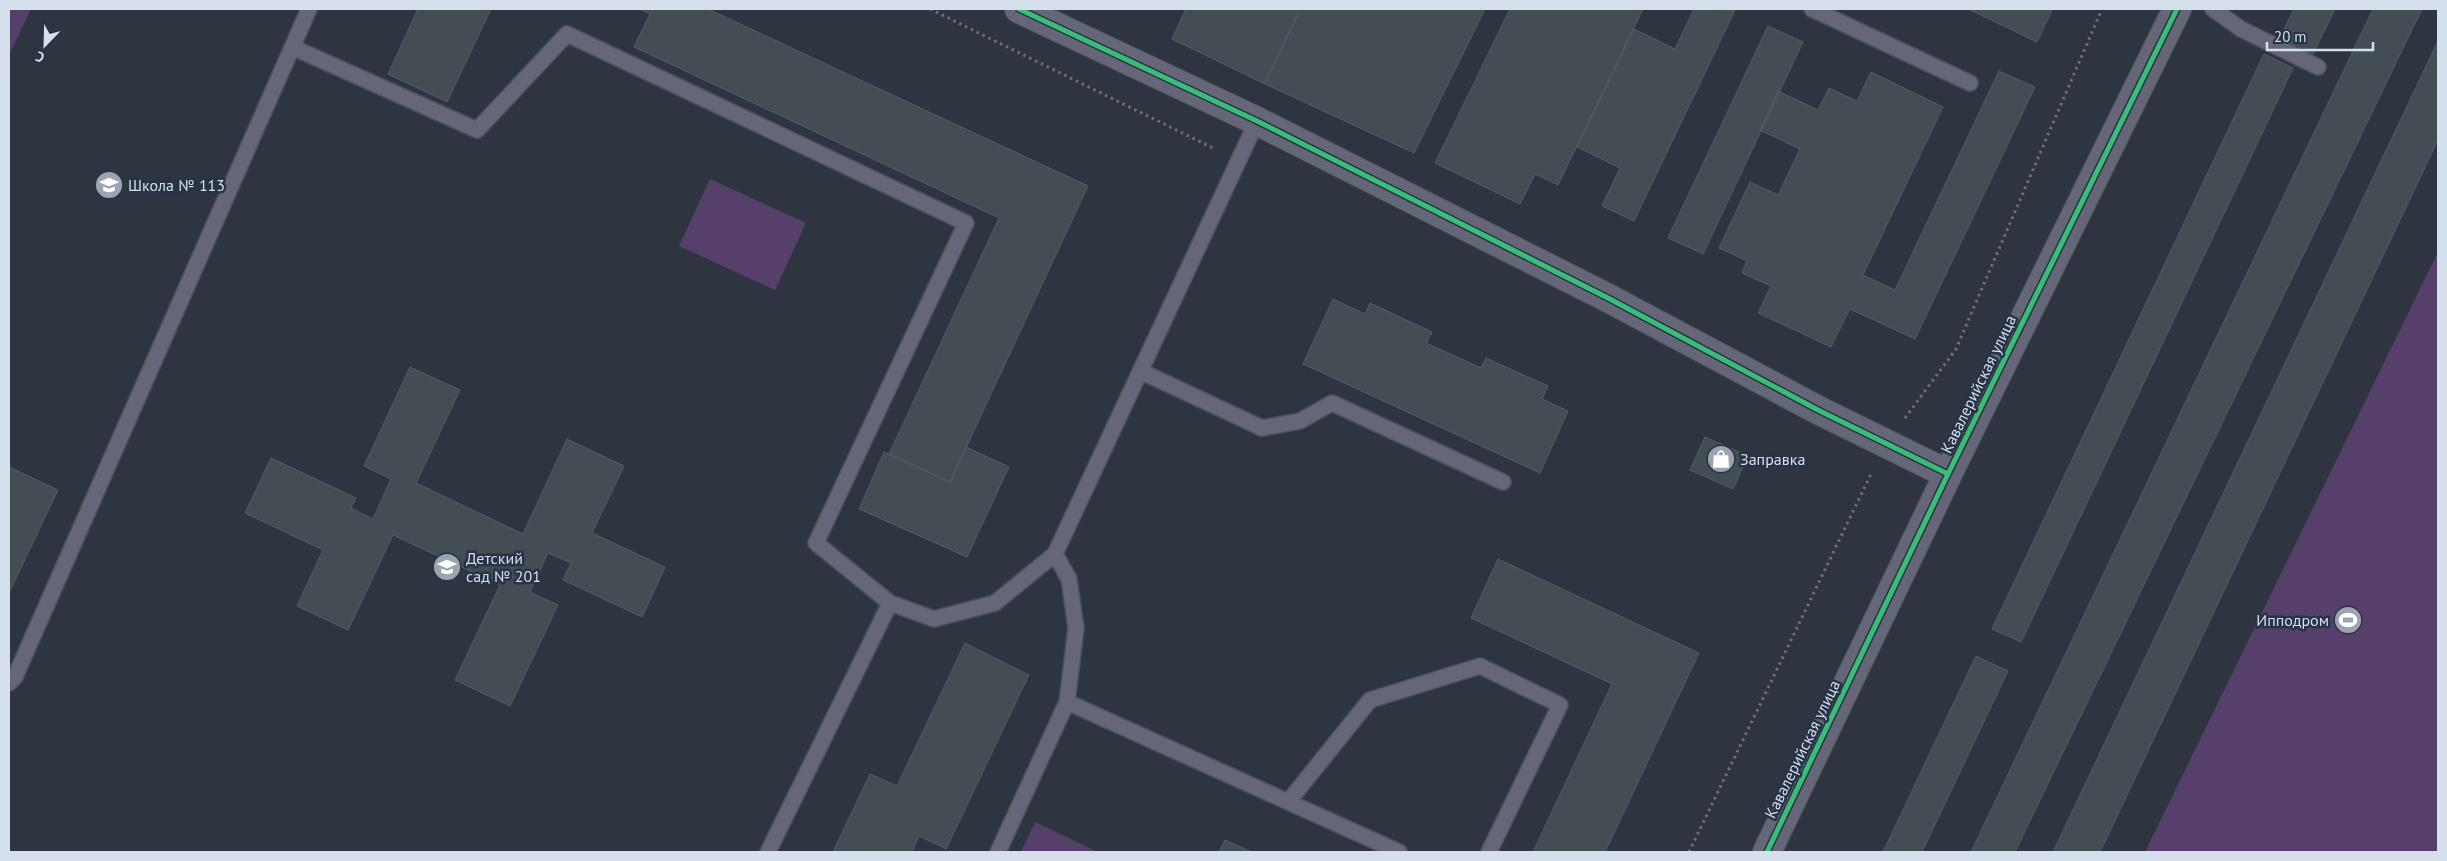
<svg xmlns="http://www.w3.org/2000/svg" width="2447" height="861" font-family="'PT Sans',sans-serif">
	<rect width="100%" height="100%" fill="#2e3540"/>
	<path fill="#563f6a" d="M9,9H31L9,55Z
		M710,179L806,223L775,290L679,246Z
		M2438,252V852H2145Z
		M1035,822L1098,852H1021Z"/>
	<path fill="#444c54" stroke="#545c64" d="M418,9H491L447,102L388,74Z
		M639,9H708L1088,186L950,482L889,454L999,218L634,47L650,14Z
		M1186,9H1300L1265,84L1172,39Z
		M1300,9H1485L1414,153L1265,84Z
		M1510,9H1643L1558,185L1535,174L1520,204L1435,163Z
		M1694,9L1735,10L1634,221L1602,206L1620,168L1577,147L1634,29L1675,49Z
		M1968,9H2050L2052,10L2037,42Z
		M2294,9H2335L2313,54L2280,38Z
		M2373,9H2422L2015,852H1971Z
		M1768,26L1803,42L1703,254L1668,238Z
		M2438,41V140L2100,852H2053Z
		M2264,54L2293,68L2021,642L1992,629Z
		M1999,71L2035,87L1915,339L1850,309L1831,347L1758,313L1771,286L1742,273L1747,261L1719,248L1750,182L1778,195L1800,149L1760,130L1778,91L1818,110L1829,88L1857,101L1871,72L1943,107L1863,275L1895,290Z
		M1333,299L1365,314L1370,303L1432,332L1426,343L1481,368L1486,358L1548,386L1542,399L1568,411L1540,473L1303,364Z
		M410,367L460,390L416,483L523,534L567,439L624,466L592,533L665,567L642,617L563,580L571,563L548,553L530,592L558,605L510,706L455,680L500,585L393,535L348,630L297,606L323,550L245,513L271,458L356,498L351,508L373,519L391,479L364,466Z
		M1705,437L1748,456L1733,489L1690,470Z
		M966,447L1009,467L967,557L859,509L884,452L950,482Z
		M9,467L58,490L9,593Z
		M1498,559L1699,653L1605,852H1533L1612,684L1471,618Z
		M965,643L1029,675L946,849L919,836L912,852H833L870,774L897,786Z
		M1976,656L2008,671L1922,852H1883Z
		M1225,840L1252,852H1219Z"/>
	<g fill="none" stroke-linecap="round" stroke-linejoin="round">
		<defs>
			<path id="lane" d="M1812,9L1970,83
				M2213,9L2241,29L2318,67
				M292,47L477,130L567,34L966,223L816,543L890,603L768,852
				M1140,371L1262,428L1300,421L1332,403L1503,482
				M1055,554L1069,579L1076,628L1067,702
				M890,603L934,619L995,603L1055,554L1257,121
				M9,683L15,677L309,9
				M1288,802L1370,700L1480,666L1560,705L1489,852
				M998,852L1067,702L1399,852"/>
			<path id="street" d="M1019,9L1257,121L1608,298L1818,410L1948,474
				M1767,852L1948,474L2177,9"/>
		</defs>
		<use href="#lane" stroke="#4b515a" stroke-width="18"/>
		<use href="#street" stroke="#4b515a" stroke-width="30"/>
		<path stroke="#6d6f7c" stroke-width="3" stroke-dasharray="2.5 4" stroke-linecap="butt" d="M930,9L1215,149
			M1905,418L1956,349L2102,9
			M1689,852L1872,472"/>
		<use href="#lane" stroke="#656677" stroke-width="15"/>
		<use href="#street" stroke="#656677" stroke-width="28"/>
		<defs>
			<path id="cycleway" d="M1019,9L1257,121L1608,298L1818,410L1948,474
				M1767,852L1948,474L2177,9"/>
		</defs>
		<use href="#cycleway" stroke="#273447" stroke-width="8"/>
		<use href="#cycleway" stroke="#3abd76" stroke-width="5"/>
	</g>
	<defs>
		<symbol id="school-disc" viewBox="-11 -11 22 22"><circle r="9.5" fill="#9ba4b0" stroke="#273447"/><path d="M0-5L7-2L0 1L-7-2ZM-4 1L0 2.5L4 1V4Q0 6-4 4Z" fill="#fff"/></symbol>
		<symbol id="shop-disc" viewBox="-11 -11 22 22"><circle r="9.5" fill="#9ba4b0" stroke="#273447"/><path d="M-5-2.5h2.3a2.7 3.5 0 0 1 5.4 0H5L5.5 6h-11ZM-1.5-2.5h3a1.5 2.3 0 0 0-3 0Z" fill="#fff"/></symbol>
		<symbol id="stadium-disc" viewBox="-11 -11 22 22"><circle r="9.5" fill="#9ba4b0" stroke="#273447"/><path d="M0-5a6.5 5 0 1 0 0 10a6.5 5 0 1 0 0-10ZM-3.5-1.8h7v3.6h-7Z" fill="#fff"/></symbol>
	</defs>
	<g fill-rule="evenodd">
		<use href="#school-disc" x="93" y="169" width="32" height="32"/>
		<use href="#shop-disc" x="1705" y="443" width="32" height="32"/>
		<use href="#school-disc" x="431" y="551" width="32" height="32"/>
		<use href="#stadium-disc" x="2332" y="604" width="32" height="32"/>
	</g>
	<g text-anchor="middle" stroke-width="5" stroke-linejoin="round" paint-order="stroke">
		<g font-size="16" fill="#d6dfec" stroke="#273447" text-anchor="start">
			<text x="128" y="191">Школа № 113</text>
			<text x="1740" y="465">Заправка</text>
			<text x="466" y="564">Детский<tspan x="466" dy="18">сад № 201</tspan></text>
			<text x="2329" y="626" text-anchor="end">Ипподром</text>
		</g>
		<g font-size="16" fill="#d6dfec" stroke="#273447">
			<text transform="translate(1978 384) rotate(-64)" y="6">Кавалерийская улица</text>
			<text transform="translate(1802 749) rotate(-64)" y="6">Кавалерийская улица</text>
		</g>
	</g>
	<rect width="2447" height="861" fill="none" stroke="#d6dfec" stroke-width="20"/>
	<g transform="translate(45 45) rotate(203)" stroke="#273447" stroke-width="4" paint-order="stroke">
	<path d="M0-4L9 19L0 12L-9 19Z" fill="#d6dfec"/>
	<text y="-8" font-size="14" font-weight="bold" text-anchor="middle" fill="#d6dfec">С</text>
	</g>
	<path d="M2267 42v8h106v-8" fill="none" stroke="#d6dfec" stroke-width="2.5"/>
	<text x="2274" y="42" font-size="15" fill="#d6dfec" stroke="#273447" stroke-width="4" paint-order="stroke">20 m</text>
</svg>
